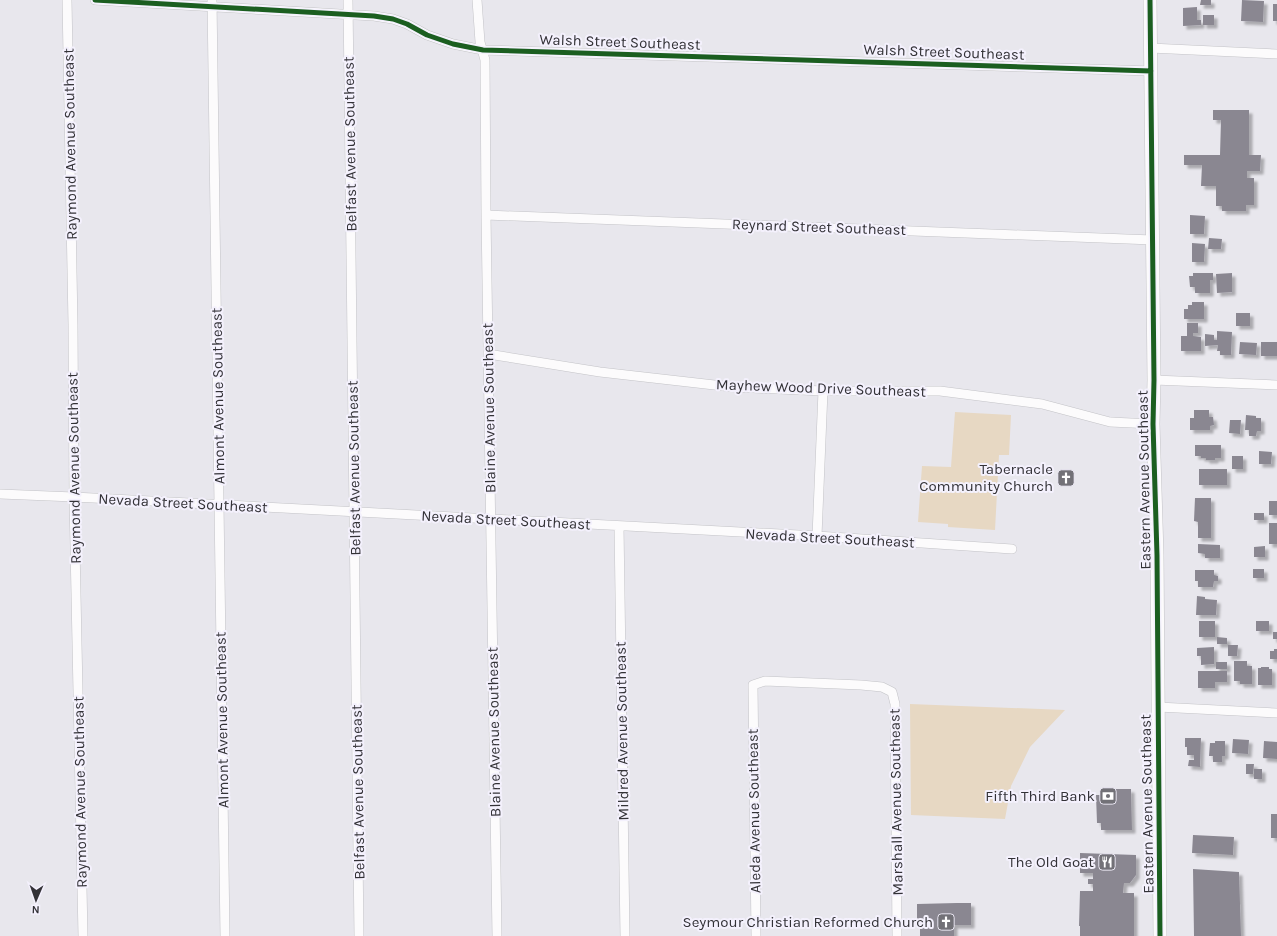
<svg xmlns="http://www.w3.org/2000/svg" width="1277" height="936" font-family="Karla,sans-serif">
	<defs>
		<filter id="shadow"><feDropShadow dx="3.5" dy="3.5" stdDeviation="1" flood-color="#0004"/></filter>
	</defs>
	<rect width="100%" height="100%" fill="#e8e7ed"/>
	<path fill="#e7d8c3" d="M955,412L1011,415L1009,455H999L995,530L948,527V524L918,522L922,466L951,467Z
		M910,704L1065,710L1030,747L1011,786L1005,819L911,815Z"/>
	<path fill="#8a8791" filter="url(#shadow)" d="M1201,0H1211V5H1200Z
		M1242,0L1264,1L1263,22L1241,21Z
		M1273,4H1277V21H1273Z
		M1197,7V20H1201V25L1183,26V8Z
		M1203,15H1214V25H1203Z
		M1213,110H1249V155H1261L1260,171H1247V178H1254V205H1246V211H1222V206H1216V186H1201L1202,165H1184V155H1220L1221,120H1213Z
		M1190,215L1205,216L1204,234H1190Z
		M1209,238L1222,239L1221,249H1208Z
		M1192,243L1205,244L1204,262H1192Z
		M1193,273H1213V280H1210V293H1195V287H1190L1189,276H1193Z
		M1232,273V292L1217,293L1216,274Z
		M1192,302H1204V319H1184V309H1188V305H1192Z
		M1236,313H1250V326H1236Z
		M1187,323H1198V333H1193V336L1201,337V351H1181V336H1187Z
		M1217,331L1232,332L1231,355H1220V351H1217L1218,345L1205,346V334L1214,335V340H1217Z
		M1240,342L1257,343L1256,355L1239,354Z
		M1261,342H1277V356H1261Z
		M1194,410H1209V417H1213L1214,425L1210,426V430H1190V418H1194Z
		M1246,415L1256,416V418H1261V431H1257L1256,436H1249V430H1245Z
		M1230,420H1241L1240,434L1229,433Z
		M1195,445H1221V458H1215V460H1206V458H1201V456H1195Z
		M1259,451L1272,452L1271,464H1259Z
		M1232,456H1243V469H1232Z
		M1199,469H1227V485H1199Z
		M1195,498H1211V538H1198V522L1194,521Z
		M1269,501H1277V515H1269Z
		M1254,513H1264V520H1254Z
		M1269,523H1277V544H1269Z
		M1198,544L1220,545V558H1205V554L1198,553Z
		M1265,546V557H1254V547Z
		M1253,569H1264V578H1253Z
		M1195,570H1214V575L1218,576V581H1214L1213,587H1198V581H1195Z
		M1197,596L1205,597V599L1217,600L1216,615H1196Z
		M1199,621H1215V637H1199Z
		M1256,621H1269V631H1256Z
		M1273,632H1277V639H1273Z
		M1217,637L1227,638V644H1217Z
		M1228,645H1238L1237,656H1228Z
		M1214,647V664L1201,665V656H1197V648Z
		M1274,649H1277V659H1270V651H1274Z
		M1234,661H1247V666H1252V684H1240V681H1234Z
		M1216,662H1227V669H1216Z
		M1261,667H1269V669H1272V685H1258V668H1261Z
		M1198,671H1227V682H1215V688H1198Z
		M1185,738H1201L1200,767L1188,766L1189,760H1194V755H1187V747H1185Z
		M1233,739L1249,740L1248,754L1232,753Z
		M1215,741H1225V756H1222V762H1213V756H1209L1210,743H1215Z
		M1264,741L1277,742V759L1263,758Z
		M1246,764H1254L1253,774H1246Z
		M1254,769H1262V779H1254Z
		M1101,789H1131L1132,830H1101V823H1097L1096,795H1101Z
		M1271,814H1277V838H1271Z
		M1193,835L1234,837L1233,855L1192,853Z
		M1080,853L1136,855V875L1130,883H1124L1123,893H1134V936H1080V926H1079L1080,891H1093V884H1088V879H1093V873H1080Z
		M1193,869L1239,872L1241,936H1194Z
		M957,903H971V925H954V936H920V919H917V904Z"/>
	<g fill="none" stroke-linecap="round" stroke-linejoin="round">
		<defs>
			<path id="minor" d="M67,0L73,325L74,497L83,936
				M95,0L374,16L393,19L407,24L427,35L453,44L483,50L1151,71
				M212,0L225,936
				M348,0L359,936
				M477,0L480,42L485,60L486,215L497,936
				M1150,48L1277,54
				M486,215L1153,240
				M488,354L600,372L732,387L823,391H940L1042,404L1110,422L1153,424
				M1154,380L1277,385
				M0,494L74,497L817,536L1012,549
				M619,526L625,936
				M817,536L823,391
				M1158,707L1277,713
				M756,936L753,685L765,681L861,685L882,687L892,692L895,704L897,936"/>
			<path id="secondary" d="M1150,0L1154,380L1153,424L1157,555L1160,936"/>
		</defs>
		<use href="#minor" stroke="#c3c3c7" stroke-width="10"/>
		<use href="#secondary" stroke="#c3c3c7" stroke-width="14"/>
		<use href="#minor" stroke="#fcfbfc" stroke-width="9"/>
		<use href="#secondary" stroke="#fcfbfc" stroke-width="13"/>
		<defs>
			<path id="cycleway" d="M95,0L374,16L393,19L407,24L427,35L453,44L483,50L1151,71
				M1150,0L1154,380L1153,424L1157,555L1160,936"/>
		</defs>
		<use href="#cycleway" stroke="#f4f1fd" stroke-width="8"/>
		<use href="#cycleway" stroke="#1b5e20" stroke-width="5"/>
	</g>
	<defs>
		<symbol id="church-square" viewBox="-11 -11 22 22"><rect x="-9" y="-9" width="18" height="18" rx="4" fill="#727177" stroke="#f4f1fd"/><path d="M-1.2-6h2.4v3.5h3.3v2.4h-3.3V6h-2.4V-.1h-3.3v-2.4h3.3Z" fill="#fff"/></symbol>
		<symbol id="bank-square" viewBox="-11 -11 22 22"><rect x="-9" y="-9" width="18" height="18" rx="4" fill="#727177" stroke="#f4f1fd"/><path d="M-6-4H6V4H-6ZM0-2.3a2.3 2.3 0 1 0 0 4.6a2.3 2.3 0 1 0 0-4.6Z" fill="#fff"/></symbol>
		<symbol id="restaurant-square" viewBox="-11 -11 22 22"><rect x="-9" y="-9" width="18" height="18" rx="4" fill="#727177" stroke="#f4f1fd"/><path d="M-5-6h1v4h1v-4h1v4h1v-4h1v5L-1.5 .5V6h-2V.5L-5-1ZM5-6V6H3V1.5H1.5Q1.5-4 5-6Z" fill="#fff"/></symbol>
	</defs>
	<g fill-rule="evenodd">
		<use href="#church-square" x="1056" y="468" width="20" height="20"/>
		<use href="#bank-square" x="1098" y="786" width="20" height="20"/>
		<use href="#restaurant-square" x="1097" y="852" width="20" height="20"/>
		<use href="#church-square" x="936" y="912" width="20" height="20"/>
	</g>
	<g text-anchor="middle" stroke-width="4" stroke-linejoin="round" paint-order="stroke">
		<g font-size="15" fill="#333237" stroke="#f4f1fd">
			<text transform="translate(620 42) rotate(2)" y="5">Walsh Street Southeast</text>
			<text transform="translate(944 52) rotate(2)" y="5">Walsh Street Southeast</text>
			<text transform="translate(70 144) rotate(-91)" y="5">Raymond Avenue Southeast</text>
			<text transform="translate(350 144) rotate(-91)" y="5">Belfast Avenue Southeast</text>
			<text transform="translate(819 227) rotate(2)" y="5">Reynard Street Southeast</text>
			<text transform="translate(821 388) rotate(2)" y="5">Mayhew Wood Drive Southeast</text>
			<text transform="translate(218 396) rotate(-91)" y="5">Almont Avenue Southeast</text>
			<text transform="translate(489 408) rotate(-91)" y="5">Blaine Avenue Southeast</text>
			<text transform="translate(74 468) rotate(-91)" y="5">Raymond Avenue Southeast</text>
			<text transform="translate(354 468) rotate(-91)" y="5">Belfast Avenue Southeast</text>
			<text transform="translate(1144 480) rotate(-91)" y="5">Eastern Avenue Southeast</text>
			<text transform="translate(183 503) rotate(3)" y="5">Nevada Street Southeast</text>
			<text transform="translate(506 520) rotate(3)" y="5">Nevada Street Southeast</text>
			<text transform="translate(830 538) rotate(3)" y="5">Nevada Street Southeast</text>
			<text transform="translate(222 720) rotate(-91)" y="5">Almont Avenue Southeast</text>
			<text transform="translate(622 731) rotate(-91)" y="5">Mildred Avenue Southeast</text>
			<text transform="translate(494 732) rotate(-91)" y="5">Blaine Avenue Southeast</text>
			<text transform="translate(80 792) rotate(-91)" y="5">Raymond Avenue Southeast</text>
			<text transform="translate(358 792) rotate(-91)" y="5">Belfast Avenue Southeast</text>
			<text transform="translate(896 802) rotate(-91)" y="5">Marshall Avenue Southeast</text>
			<text transform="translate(1147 804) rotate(-91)" y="5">Eastern Avenue Southeast</text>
			<text transform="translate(754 811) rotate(-91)" y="5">Aleda Avenue Southeast</text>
		</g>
		<g font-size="15" fill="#333237" stroke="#f4f1fd" text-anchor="end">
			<text x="1053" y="474">Tabernacle<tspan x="1053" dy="17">Community Church</tspan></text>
			<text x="1095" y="801">Fifth Third Bank</text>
			<text x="1094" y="867">The Old Goat</text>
			<text x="933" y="927">Seymour Christian Reformed Church</text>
		</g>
	</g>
	<g transform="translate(36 900) rotate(182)" stroke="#f4f1fd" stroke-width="3" paint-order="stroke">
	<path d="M0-3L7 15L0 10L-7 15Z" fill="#333237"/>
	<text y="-6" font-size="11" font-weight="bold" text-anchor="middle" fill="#333237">N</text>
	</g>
</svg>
